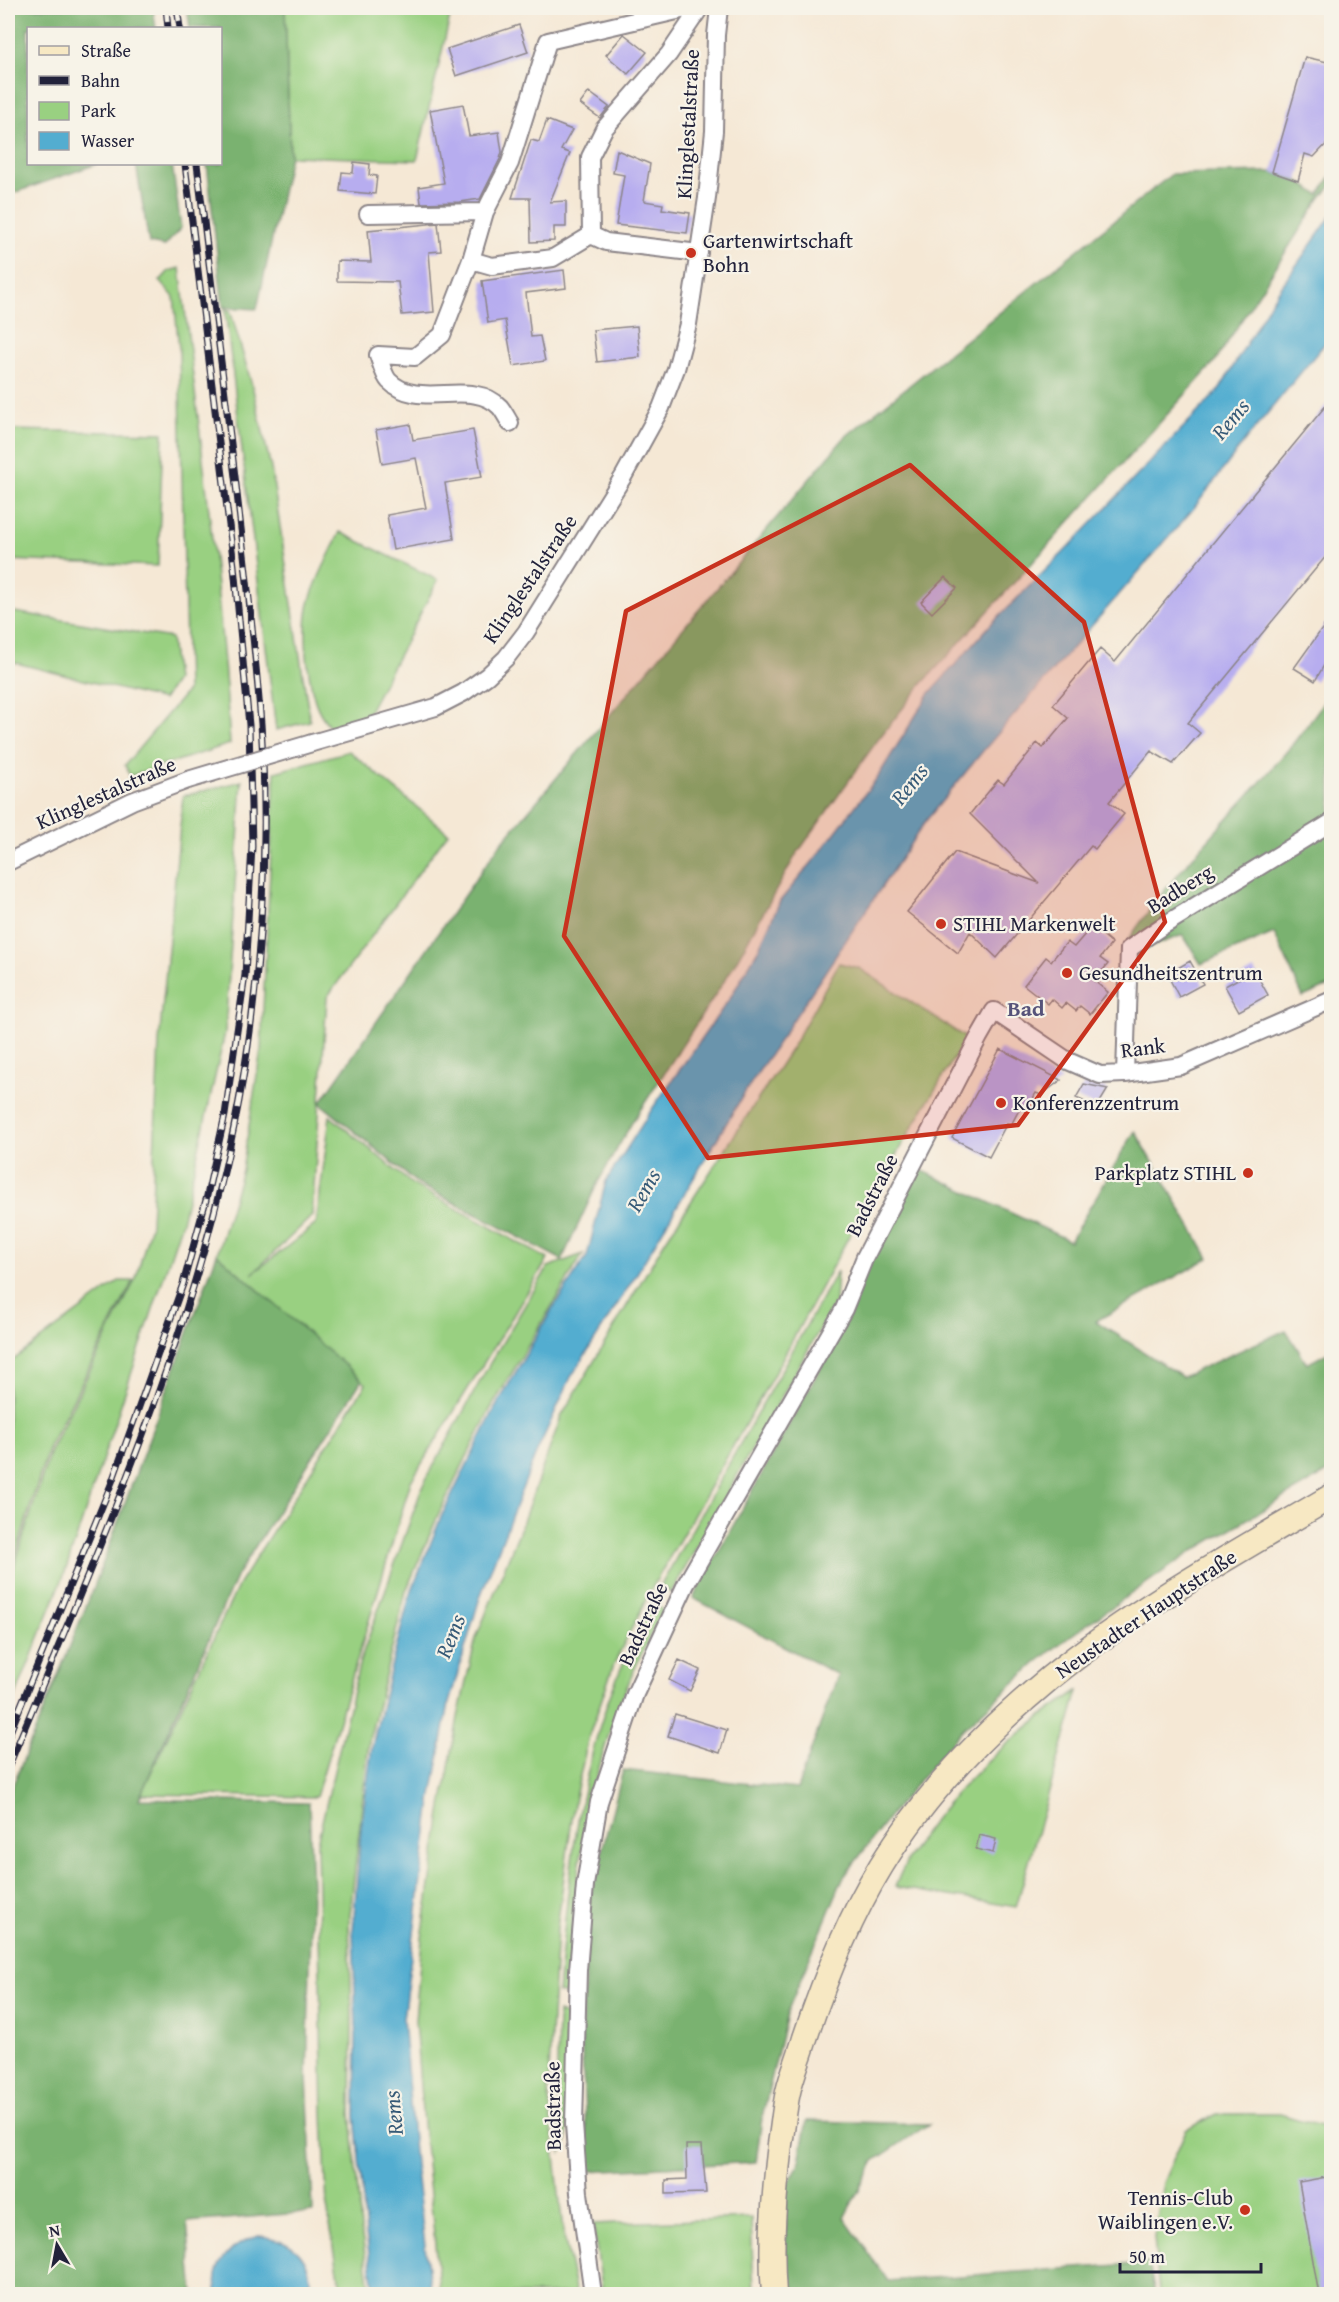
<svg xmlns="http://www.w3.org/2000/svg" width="1339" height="2302" font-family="'Gentium Book Plus',serif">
	<rect width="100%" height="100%" fill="#f7f3e8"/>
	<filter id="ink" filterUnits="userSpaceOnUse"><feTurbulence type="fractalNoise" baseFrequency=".0167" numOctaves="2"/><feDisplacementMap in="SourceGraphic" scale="12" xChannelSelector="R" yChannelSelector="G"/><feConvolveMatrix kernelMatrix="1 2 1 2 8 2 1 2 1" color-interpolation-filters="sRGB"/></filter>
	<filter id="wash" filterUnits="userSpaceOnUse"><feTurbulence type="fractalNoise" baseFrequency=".008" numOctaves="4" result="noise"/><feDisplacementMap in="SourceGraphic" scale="24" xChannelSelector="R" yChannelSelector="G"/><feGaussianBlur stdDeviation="1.35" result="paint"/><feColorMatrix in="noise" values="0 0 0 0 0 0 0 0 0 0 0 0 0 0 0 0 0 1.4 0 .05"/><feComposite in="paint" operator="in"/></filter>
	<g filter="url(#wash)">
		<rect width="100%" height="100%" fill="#f5e8d5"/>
		<path fill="#99d081" stroke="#5e795e" stroke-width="1.5" d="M285,8H452L417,160L290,156Z
			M180,268C199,427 220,584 230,744L130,776L125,765L187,691L179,349L174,297L160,281L169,271Z
			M225,309L230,310L252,385L271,468L310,721L276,730Z
			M8,430L163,433L158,566L8,560Z
			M340,532L438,580L367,715L331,728C324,720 318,711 315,701C307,674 302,626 310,600C317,577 330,554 340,532Z
			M8,611L171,638L176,680L163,700L8,661Z
			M349,751L448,833L327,997L312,1216L252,1274L316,1224L330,1116L412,1184L548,1259L411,1481L316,1797L141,1794L239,1584L366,1384L217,1254L242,1170L261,1049L275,772Z
			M242,781L225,1033L182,1222L64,1575L8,1715V1587L50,1451L136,1278L151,1224L159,1042L183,796Z
			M839,963L859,968L966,1038L867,1203L769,1383L651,1590L614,1664L589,1736L575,1797L557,1928L548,2090L563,2231L576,2294H440L423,2124L415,2021L422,1938L441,1813L458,1717L476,1638L519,1532L561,1417L664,1243L794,1044Z
			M583,1254L491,1408L439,1513L406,1591L369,1741L349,1924L352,2018L351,2113L361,2229L371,2294H342L327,2207L323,2114L317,1843L360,1661L423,1485L490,1363L548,1267Z
			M837,1271L835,1302L671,1593L661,1585Z
			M119,1281H133L48,1449L8,1580V1364Z
			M651,1603L663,1610C636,1663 611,1718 597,1776C579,1847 571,1922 567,1995L558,1993C567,1897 575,1796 607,1704C619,1670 635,1636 651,1603Z
			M1078,1691L1016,1907L895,1887C923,1812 1011,1734 1078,1691Z
			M558,2012L566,2015L567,2142L561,2152L557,2070Z
			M1217,2114H1280L1331,2129V2294H1159L1154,2237L1163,2183L1186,2130Z
			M751,2218L754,2294H603L593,2224Z"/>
		<path fill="#7ab26f" stroke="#4e6a55" stroke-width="1.5" d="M8,8H153L156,28H28V164H97L8,195Z
			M187,8H285L290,156L257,309L223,307L207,164H220V28H190Z
			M136,164H172L181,228L165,246L149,243Z
			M1272,172L1298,181L1319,195L1331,176V187L1321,197L1214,363L922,684L877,741L796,855L730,972L633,1121L597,1184L562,1260L417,1183L320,1103L498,847L845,437L1172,174Z
			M1331,692V985L1303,997L1274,933L1201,964L1183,935L1136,952L1127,942C1174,870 1233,816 1287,751C1303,732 1317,712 1331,692Z
			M1135,1131L1209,1258L1096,1321L1182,1377L1286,1330L1307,1364L1331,1351V1470L1193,1551L1066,1639L1036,1663L962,1730L900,1803L843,1878L788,2010L762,2118L756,2162L588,2171L581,2035L590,1896L623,1770L797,1789L838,1675L693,1598L852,1311L862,1257L917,1168L1070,1241Z
			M217,1254L362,1380L237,1575L139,1799L309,1803L312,1889L307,2076L313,2212L187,2222L194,2294H8V1797L94,1587Z
			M807,2121L929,2124L874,2161L844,2218L888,2281L1149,2263L1155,2294H786V2187L798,2166Z"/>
		<path fill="#53add0" stroke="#3a6886" stroke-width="1.5" d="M1331,216V336L1247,438L1194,508L983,751L925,822L745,1092L636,1275L571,1377L535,1456L480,1597L449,1703L431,1801L403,2019L415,2164L431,2294H375L366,2233L355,2116L356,2029L353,1930L361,1827L372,1747L391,1667L410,1595L441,1517L495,1408L553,1308L587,1256L606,1181L652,1109L730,998L757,952L780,901L814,860L877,778L929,694L992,623L1063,553L1220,389L1272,300Z
			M259,2236C295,2239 313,2258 310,2294H217C209,2264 233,2243 259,2236Z"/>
		<g id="blocks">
			<path fill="#b7adef" d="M519,25L528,52L456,76L447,49Z
				M624,34L647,52L628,74L606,55Z
				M1305,57L1332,63V138L1314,157L1305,154L1298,181L1272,172Z
				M589,92L609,107L600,118L580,104Z
				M463,104L469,136L499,132L502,152L500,159L480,199L460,202L421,203L419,187L444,183L430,110Z
				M547,120L572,130L561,150L570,153L550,202L566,201V227H554V241L531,242L530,198H512L531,140L539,142Z
				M617,150L650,164L644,201L663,204L662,209L690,213L687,233L616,225L624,175L613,173Z
				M354,162L370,164L369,175L377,176L375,194L340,191L342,172L353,173Z
				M438,223L441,251L429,252L434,312L402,315L398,282L337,281V261L371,262L368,230Z
				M564,270L566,288L526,293L531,337L540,336L545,361L513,366L505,320L488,323L482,281Z
				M637,326L640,357L597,362L593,330Z
				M1332,398V549L1188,723L1200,733L1173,764L1151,751L1109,802L1124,814L1095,849L1091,846L997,958L970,932L958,953L907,912L955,852L1039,883L970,814L998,780L1004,784L1037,743L1043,748L1068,718L1053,705L1100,649L1115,662Z
				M410,424L413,440L473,430L482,477L445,483L454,539L393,550L387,515L426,508L416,458L382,464L376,430Z
				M945,577L957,588L932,613L921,602Z
				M1332,615V651L1315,681L1294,668Z
				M1092,926L1112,943L1100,958L1108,964L1094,981L1108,992L1090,1014L1080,1006L1076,1011L1066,1003L1062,1008L1052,999L1048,1004L1024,985L1046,957L1051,961L1067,942L1074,947Z
				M1190,961L1203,984L1179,997L1167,974Z
				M1254,970L1268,995L1239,1011L1225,986Z
				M1000,1049L1061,1080L1041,1095L1036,1093L1026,1111L1020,1108L1011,1125L1007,1123L989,1157L952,1138Z
				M1084,1084L1108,1089L1097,1107L1076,1098Z
				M679,1660L700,1670L690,1691L669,1680Z
				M675,1714L727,1730L720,1753L668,1736Z
				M979,1835L996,1839L993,1853L976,1849Z
				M686,2145H702L706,2193L666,2194V2180L687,2179Z
				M1332,2176V2295H1319L1299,2182Z"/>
		</g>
	</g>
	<g filter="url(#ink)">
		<use href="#blocks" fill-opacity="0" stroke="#8c8588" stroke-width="1.5"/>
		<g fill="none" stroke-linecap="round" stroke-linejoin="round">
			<defs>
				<path id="street" d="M368,214L485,212
					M591,235L606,242L699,253
					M471,260L492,266L553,258L591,235L590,157L604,129L669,54L700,8
					M510,423C507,418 504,412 500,407C471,377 419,411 389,381C384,376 381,363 378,355L415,357L442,335L471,260L485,212L510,163L548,41L690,8
					M312,743L436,707L463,693L487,676L506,658L526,632L623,477L661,408L676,369L688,324L707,198L714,131L716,35L719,8
					M8,862L132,801L188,780
					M1125,1074L1129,949L1161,927L1332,822
					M593,2294L579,2193L574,2124L578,1970L585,1885L599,1802L635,1694L686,1584L844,1309L865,1257L979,1037L994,1011L1068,1061L1100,1075L1125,1074L1181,1066L1332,1000"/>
				<path id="secondary" d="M774,2294C770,2243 774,2195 780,2144C783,2127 784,2109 788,2092C792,2074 800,2056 805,2038C825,1978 848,1920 881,1866C924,1795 987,1730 1051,1677C1137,1607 1236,1553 1332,1496"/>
			</defs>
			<use href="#street" stroke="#8c8588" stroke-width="20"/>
			<use href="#secondary" stroke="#8c8588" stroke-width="27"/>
			<use href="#street" stroke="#fff" stroke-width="16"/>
			<use href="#secondary" stroke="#f7e8c3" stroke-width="24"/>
			<defs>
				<path id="rail" d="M166,8L168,28
					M177,8L180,28
					M8,1737L112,1482L183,1284L206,1200L225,1115L245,975L252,846L249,725L234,566L185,164
					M8,1768C104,1534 212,1299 248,1046C263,941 268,830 261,724C255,644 245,564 236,485C223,377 210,270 197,164"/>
			</defs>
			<use href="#rail" stroke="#22223b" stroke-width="7"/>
			<use href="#rail" stroke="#f7f3e8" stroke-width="4.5" stroke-dasharray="14" stroke-linecap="butt"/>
			<defs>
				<path id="street-bridge" d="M188,780L312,743"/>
			</defs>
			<use href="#street-bridge" stroke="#8c8588" stroke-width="20" stroke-linecap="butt"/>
			<use href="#street-bridge" stroke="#fff" stroke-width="16"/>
		</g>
	</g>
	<path fill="#c8321e" fill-opacity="0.2" stroke="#c8321e" stroke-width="4.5" stroke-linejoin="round" d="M910,465L1084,622L1165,922L1018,1125L708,1158L564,936L626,611Z"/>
	<g fill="#c8321e" stroke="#f7f3e8" stroke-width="2">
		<circle cx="691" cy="253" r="6"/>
		<circle cx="941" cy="924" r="6"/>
		<circle cx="1067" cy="973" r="6"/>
		<circle cx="1001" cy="1103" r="6"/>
		<circle cx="1248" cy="1173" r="6"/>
		<circle cx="1245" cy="2210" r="6"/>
	</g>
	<g text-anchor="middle" stroke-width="4.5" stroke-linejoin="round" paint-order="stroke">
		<g font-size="21" fill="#22223b" stroke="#f7f3e8">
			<text transform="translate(688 124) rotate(-87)" y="7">Klinglestalstraße</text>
			<text transform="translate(530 579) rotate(-56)" y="7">Klinglestalstraße</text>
			<text transform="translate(106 793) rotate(-24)" y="7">Klinglestalstraße</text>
			<text transform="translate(1180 889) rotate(-32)" y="7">Badberg</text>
			<text transform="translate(1143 1048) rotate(-7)" y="7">Rank</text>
			<text transform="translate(872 1195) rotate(-63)" y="7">Badstraße</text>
			<text transform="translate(1146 1614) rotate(-34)" y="7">Neustadter Hauptstraße</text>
			<text transform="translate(643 1624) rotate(-65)" y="7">Badstraße</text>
			<text transform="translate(553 2106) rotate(-91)" y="7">Badstraße</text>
		</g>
		<g font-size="21" fill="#22223b" stroke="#f7f3e8" text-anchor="start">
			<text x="703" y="248">Gartenwirtschaft<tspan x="703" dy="24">Bohn</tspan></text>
			<text x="953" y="931">STIHL Markenwelt</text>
			<text x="1079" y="980">Gesundheitszentrum</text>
			<text x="1013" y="1110">Konferenzzentrum</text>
			<text x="1236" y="1180" text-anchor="end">Parkplatz STIHL</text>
			<text x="1233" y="2205" text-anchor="end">Tennis-Club<tspan x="1233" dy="24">Waiblingen e.V.</tspan></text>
		</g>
		<g font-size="22" font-style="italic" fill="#365a77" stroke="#f7f3e8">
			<text transform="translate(1230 419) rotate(-50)" y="8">Rems</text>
			<text transform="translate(909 784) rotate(-52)" y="8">Rems</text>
			<text transform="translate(643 1190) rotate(-60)" y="8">Rems</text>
			<text transform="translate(450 1636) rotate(-68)" y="8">Rems</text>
			<text transform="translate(393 2113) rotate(-95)" y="8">Rems</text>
		</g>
		<g font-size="22" font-weight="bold" fill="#56537a" stroke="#f7f3e8">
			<text x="1026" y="1016">Bad</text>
		</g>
	</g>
	<rect width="1339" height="2302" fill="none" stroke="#f7f3e8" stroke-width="30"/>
	<rect x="27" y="27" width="195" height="138" fill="#f7f3e8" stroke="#a29fa3" stroke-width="1.5"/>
	<rect x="39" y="46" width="30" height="9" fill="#f7e8c3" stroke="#a29fa3" stroke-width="1.5"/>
	<text x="81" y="57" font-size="18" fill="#22223b">Straße</text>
	<rect x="39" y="76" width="30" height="9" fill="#22223b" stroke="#a29fa3" stroke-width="1.5"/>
	<text x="81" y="87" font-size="18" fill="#22223b">Bahn</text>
	<rect x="39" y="102" width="30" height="18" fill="#99d081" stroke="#a29fa3" stroke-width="1.5"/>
	<text x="81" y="117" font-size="18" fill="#22223b">Park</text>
	<rect x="39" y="132" width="30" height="18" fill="#53add0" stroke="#a29fa3" stroke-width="1.5"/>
	<text x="81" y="147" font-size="18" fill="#22223b">Wasser</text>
	<g transform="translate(57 2245) rotate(350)" stroke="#f7f3e8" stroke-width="4.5" paint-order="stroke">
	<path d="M0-4.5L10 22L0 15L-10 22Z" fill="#22223b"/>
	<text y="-9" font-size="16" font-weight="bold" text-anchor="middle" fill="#22223b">N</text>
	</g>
	<path d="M1120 2263v9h141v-9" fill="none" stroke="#22223b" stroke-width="3"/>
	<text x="1129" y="2263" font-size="18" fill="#22223b" stroke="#f7f3e8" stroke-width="4.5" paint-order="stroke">50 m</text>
</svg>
